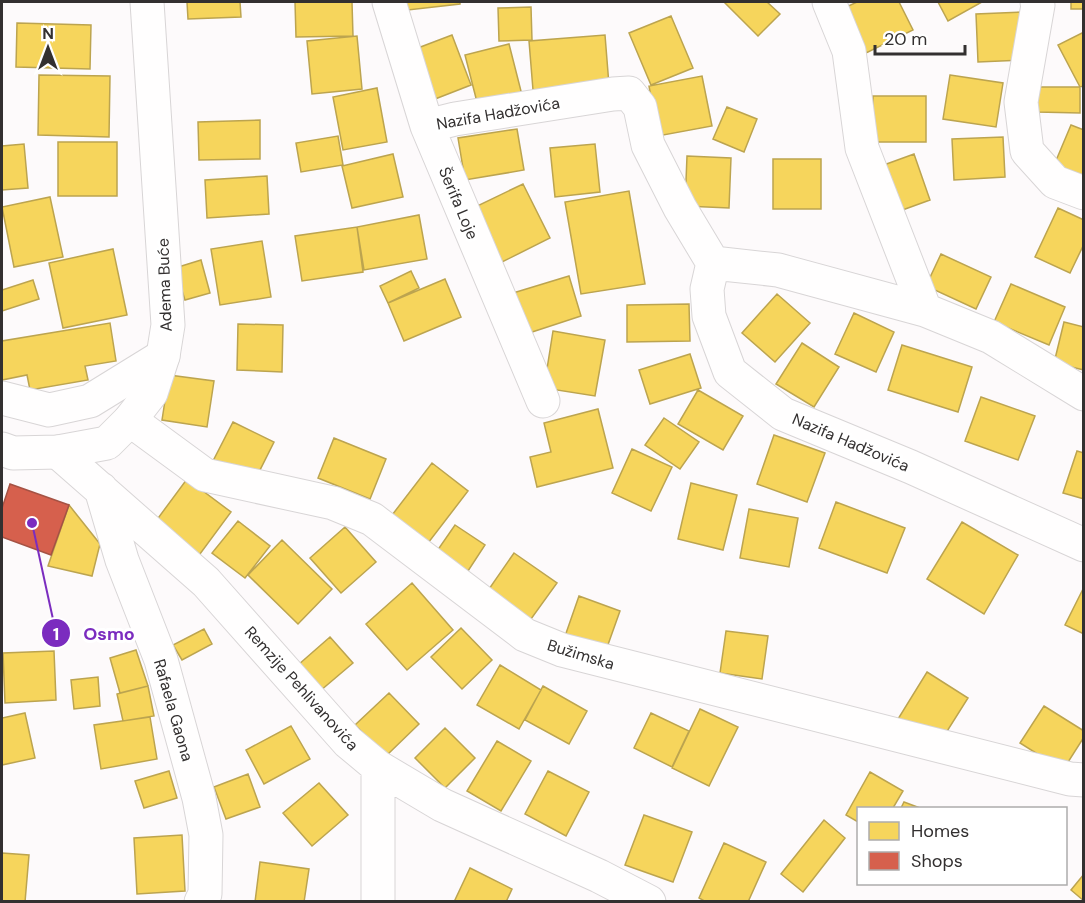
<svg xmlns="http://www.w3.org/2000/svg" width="1085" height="903" font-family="'DM Sans',sans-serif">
	<rect width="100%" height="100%" fill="#fdfafb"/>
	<path fill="#f6d55c" stroke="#bca44f" stroke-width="1.5" d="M187,2H240L241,17L188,19Z
		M295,2H352L353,36L296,37Z
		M398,2H460V4L399,11Z
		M724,2H767L780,14L758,36Z
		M857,2H899L913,30L866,53L844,8Z
		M938,2H982L948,21Z
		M1071,2H1084V9H1071Z
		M531,7L532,40L499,41L498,8Z
		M1025,12L1027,60L978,62L976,14Z
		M671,16L693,68L651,85L629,33Z
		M17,23L91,25L90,69L16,67Z
		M1084,32V86L1080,87L1058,45Z
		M452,35L471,85L430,101L410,51Z
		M605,35L609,85L533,90L529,41Z
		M357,36L362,89L312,94L307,41Z
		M509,44L522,95L478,106L465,55Z
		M39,75L110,76L109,137L38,135Z
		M950,75L1003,83L996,127L943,119Z
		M702,76L712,126L658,136L649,86Z
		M1037,87H1080V113L1037,112Z
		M377,88L387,142L343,150L333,97Z
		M873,96H926V142H872Z
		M727,107L757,119L744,152L713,139Z
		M260,120V159L199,160L198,122Z
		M1071,125L1084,130V183L1052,170Z
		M517,129L524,170L465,180L458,138Z
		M338,136L343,165L301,172L296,143Z
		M1003,137L1005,177L954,180L952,139Z
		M58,142H117V196H58Z
		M24,144L28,188L2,190V146Z
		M595,144L600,192L555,197L550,148Z
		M393,154L403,197L352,208L342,166Z
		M914,154L930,200L897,212L881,166Z
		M687,156L731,158L729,208L685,206Z
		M773,159H821V209H773Z
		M267,176L269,214L207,218L205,180Z
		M523,184L550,238L500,263L473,208Z
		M629,191L645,284L581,294L565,202Z
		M50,197L63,257L14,267L2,207Z
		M1058,208L1084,220V244L1070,273L1035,257Z
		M419,215L427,259L364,270L357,227Z
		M357,227L363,272L302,281L295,236Z
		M262,241L271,297L220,305L211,249Z
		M113,249L127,315L63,328L49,263Z
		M941,254L991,277L976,309L926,286Z
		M201,260L210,293L185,300L175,268Z
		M411,271L419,288L388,303L380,286Z
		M569,276L581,316L526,334L513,293Z
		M445,279L461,317L404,341L388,303Z
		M33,280L39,299L2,311V290Z
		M1011,284L1065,307L1049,345L994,322Z
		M777,294L810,323L775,362L742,333Z
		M689,304L690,341L627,342V305Z
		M854,313L894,332L876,372L835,354Z
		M1064,322L1084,327V370L1054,363Z
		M110,323L116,361L85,366L88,380L30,390L27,375L2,380V341Z
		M238,324L283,325L282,372L237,370Z
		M553,331L605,340L595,396L544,388Z
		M802,343L839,367L814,407L776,384Z
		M902,345L972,367L958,412L888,390Z
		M690,354L701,388L650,404L639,370Z
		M169,375L214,381L207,427L162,420Z
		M698,390L743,416L723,450L678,424Z
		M981,397L1035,416L1018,460L965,441Z
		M598,409L613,468L537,487L530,457L551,452L544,423Z
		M664,418L699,442L680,469L645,445Z
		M233,422L274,442L253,484L212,463Z
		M774,435L825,453L807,502L757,484Z
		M334,438L386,459L370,499L318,478Z
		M632,449L672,467L651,511L612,493Z
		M1077,451L1084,453V499L1063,493Z
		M432,463L468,491L425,547L389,519Z
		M187,479L231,512L197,558L153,525Z
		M691,483L737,495L723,550L678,539Z
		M836,502L905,528L887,573L819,548Z
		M69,505L100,544L92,576L48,566Z
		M749,509L798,518L789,567L740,558Z
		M238,521L270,546L245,578L212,553Z
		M962,522L1018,555L984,614L927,579Z
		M455,525L485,545L468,571L437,551Z
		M345,527L376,562L341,593L310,558Z
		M282,540L332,589L298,624L248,575Z
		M514,553L557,583L531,619L489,589Z
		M412,583L453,630L407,670L366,624Z
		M1084,587V634L1065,625Z
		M579,596L620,611L605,653L564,639Z
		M461,628L492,660L462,689L431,657Z
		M204,629L212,644L182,660L173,645Z
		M726,631L768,636L762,679L720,673Z
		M330,637L353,663L320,691L298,665Z
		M136,650L148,686L120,693L110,658Z
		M54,651L56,700L5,703L3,653Z
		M500,665L541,690L519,729L477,705Z
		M927,672L968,698L939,744L898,719Z
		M98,677L100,706L74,709L71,680Z
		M148,686L154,716L123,721L117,694Z
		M543,686L587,711L569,744L525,720Z
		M389,693L419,724L386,756L355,725Z
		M1044,706L1084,731V737L1063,770L1020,743Z
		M700,709L738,727L709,786L672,768Z
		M25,713L35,758L2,765V718Z
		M651,713L689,731L672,767L634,748Z
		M150,717L157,759L101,769L94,725Z
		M291,726L310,759L264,784L246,750Z
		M445,728L475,758L445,788L415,758Z
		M497,741L531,761L501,811L467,791Z
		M169,771L177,798L144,808L135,781Z
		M548,771L589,792L566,836L525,814Z
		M870,772L903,791L893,808H858V822L846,815Z
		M248,774L260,807L226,819L214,787Z
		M319,783L348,815L312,846L283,813Z
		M904,802L920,808H901Z
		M644,815L692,832L673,882L625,865Z
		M824,820L845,838L803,892L781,874Z
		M182,835L185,891L137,894L134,838Z
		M724,843L766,862L748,902H706L699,898Z
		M2,853L29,855L25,902H2Z
		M260,862L309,869L304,902H255Z
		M470,868L512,889L506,902H454Z
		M1084,874V901L1071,890Z"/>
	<path fill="#d6604d" stroke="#a55244" stroke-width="1.5" d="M10,484L69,505L51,555L2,537V508Z"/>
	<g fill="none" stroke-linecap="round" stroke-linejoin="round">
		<defs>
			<path id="minor" d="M389,2L427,126L543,401
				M829,2L849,51L862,148L925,310
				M1037,2L1038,5L1021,102L1027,151L1055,182L1084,193
				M427,126L455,119L613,94L629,93L640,107L648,145L680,208L713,263L707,289L709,316L730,372L783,414L911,467L1084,545
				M713,263L778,270L925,310L991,337L1084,394
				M2,398L49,410L90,401L163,356
				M130,420L205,475L333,503L372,519L525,635L562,650L1070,779L1084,780
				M58,452L206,582L348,742L378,767L442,805L599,876L649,902
				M101,489L122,560L161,660L199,798L206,835L205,894L201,902
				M378,902V767"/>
			<path id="tertiary" d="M2,449L13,453L58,452L107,443L130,420L151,393L163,356L168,325L147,2"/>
		</defs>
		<use href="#minor" stroke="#d8d5d6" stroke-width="35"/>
		<use href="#tertiary" stroke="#d8d5d6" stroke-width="35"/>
		<use href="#minor" stroke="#fffefe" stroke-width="33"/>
		<use href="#tertiary" stroke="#fffefe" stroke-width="33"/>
	</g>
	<g text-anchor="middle" stroke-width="6" stroke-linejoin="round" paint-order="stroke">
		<g font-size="16" fill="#333030" stroke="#fff">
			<text transform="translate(498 113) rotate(-10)" y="6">Nazifa Hadžovića</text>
			<text transform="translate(459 203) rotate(67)" y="6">Šerifa Loje</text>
			<text transform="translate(164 285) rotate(-92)" y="6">Adema Buće</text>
			<text transform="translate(851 442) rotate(23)" y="6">Nazifa Hadžovića</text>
			<text transform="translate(581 654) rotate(17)" y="6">Bužimska</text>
			<text transform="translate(302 688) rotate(48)" y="6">Remzije Pehlivanovića</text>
			<text transform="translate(174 710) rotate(74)" y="6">Rafaela Gaona</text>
		</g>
	</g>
	<path fill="none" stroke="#7b2cbf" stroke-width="2" d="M32 523L56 633"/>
	<g fill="#7b2cbf" stroke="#fff" stroke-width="2">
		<circle cx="32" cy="523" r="6"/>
		<circle cx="56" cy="633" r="15"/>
	</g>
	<g font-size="18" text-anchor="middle" font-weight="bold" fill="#fff">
		<text x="56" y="640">1</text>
	</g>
	<g font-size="18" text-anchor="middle" font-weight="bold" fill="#7b2cbf" stroke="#fff" stroke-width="6" stroke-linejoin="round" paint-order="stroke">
		<text x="109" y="640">Osmo</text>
	</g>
	<rect width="1085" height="903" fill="none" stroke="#333030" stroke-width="6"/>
	<rect x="857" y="807" width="210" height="78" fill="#ffffff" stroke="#adacac" stroke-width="1.5"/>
	<rect x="869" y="822" width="30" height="18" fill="#f6d55c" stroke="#adacac" stroke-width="1.5"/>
	<text x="911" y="837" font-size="18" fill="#333030">Homes</text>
	<rect x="869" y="852" width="30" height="18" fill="#d6604d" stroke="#adacac" stroke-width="1.5"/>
	<text x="911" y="867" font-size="18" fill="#333030">Shops</text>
	<g transform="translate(48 48)" stroke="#ffffff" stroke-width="4.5" paint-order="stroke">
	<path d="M0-4.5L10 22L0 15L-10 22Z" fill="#333030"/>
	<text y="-9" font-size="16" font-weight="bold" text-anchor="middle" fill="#333030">N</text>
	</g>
	<path d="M875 45v9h90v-9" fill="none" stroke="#333030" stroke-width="3"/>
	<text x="884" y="45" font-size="18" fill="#333030" stroke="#ffffff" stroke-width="4.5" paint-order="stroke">20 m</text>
</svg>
